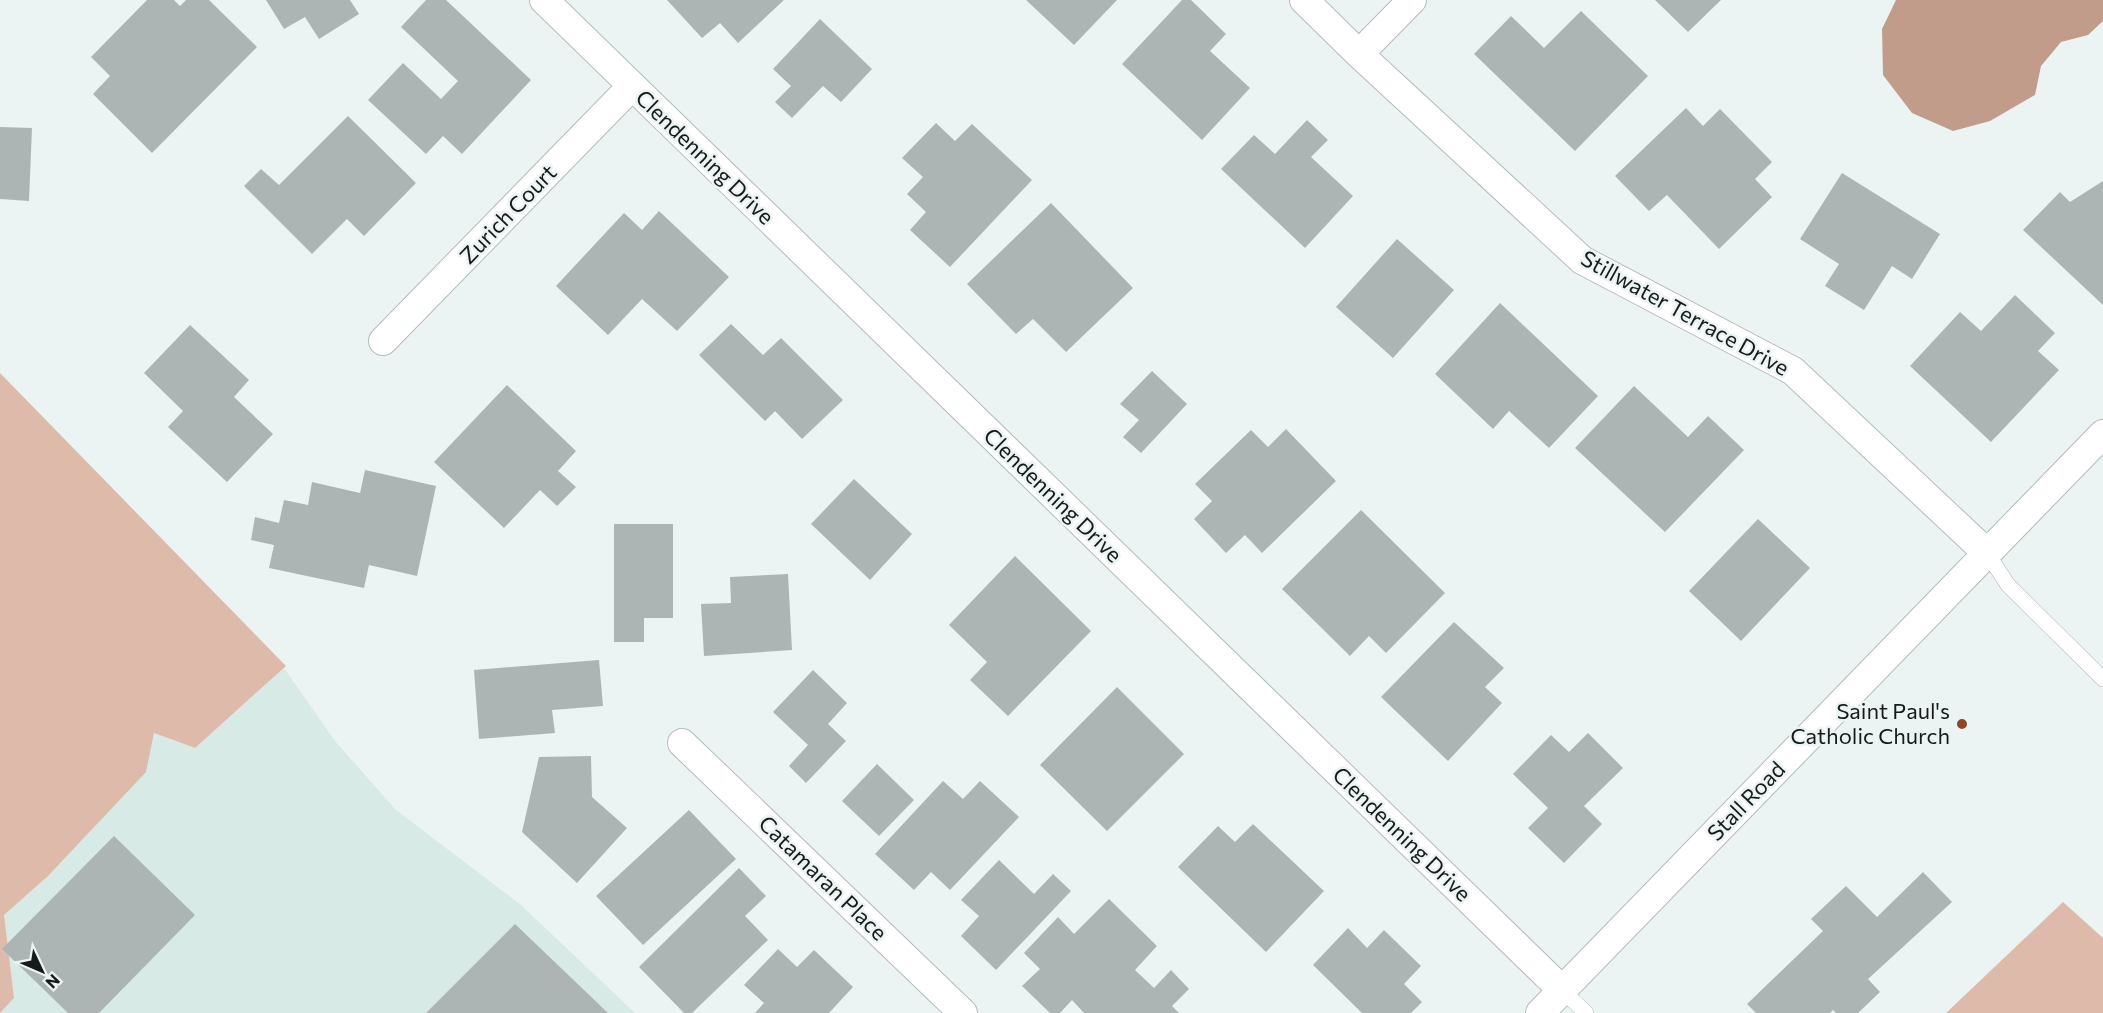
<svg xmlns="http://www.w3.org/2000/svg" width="2103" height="1013" font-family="Commissioner,sans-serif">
	<rect width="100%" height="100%" fill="#ecf4f3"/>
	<path fill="#d8eae6" d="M284,668L335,741L396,810L520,904L635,1013H0L14,998L3,915L48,876L145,772L154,733L195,748Z"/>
	<path fill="#debaaa" d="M0,373L286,666L195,748L154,733L146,772L48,876L4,915L14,998L0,1013Z
		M2063,902L2103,938V1013H1946Z"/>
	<path fill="#c19c8b" d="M1896,0H2103V21L2088,35L2061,42L2041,66L2035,95L1990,121L1953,131L1912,113L1883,75L1882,29Z"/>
	<path fill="#adb5b4" d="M147,0H174L180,6L186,0H209L257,47L152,153L93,94L110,76L91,57Z
		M266,0H350L359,14L319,39L305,17L284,29Z
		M426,0H446L531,80L462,154L443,136L426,154L368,100L403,63L441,99L458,81L401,27Z
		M667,0H784L738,43L720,23L702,38Z
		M1026,0H1117L1074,45Z
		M1182,0H1191L1226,34L1210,51L1250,88L1202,140L1122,64Z
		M1655,0H1721L1688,32Z
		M1581,11L1648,76L1575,151L1474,54L1511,16L1544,48Z
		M820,19L872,69L841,102L823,86L792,118L775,102L791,86L773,69Z
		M1686,108L1703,126L1720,109L1772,162L1755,179L1772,197L1719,249L1667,195L1649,211L1615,176Z
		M348,116L416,183L364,236L347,219L312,254L244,186L261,169L279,185Z
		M1307,120L1328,140L1311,157L1353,196L1305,248L1221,169L1254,135L1275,154Z
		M936,123L955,141L972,124L1032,180L950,267L910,230L926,212L907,194L923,177L902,158Z
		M0,127L32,128L29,201L0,199Z
		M1842,173L1940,234L1912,279L1892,266L1864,310L1825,286L1839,264L1800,239Z
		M2103,181V305L2023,230L2060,192L2070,202Z
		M1051,203L1133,288L1066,352L1033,319L1016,334L967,284Z
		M659,211L729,277L677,331L642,299L608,335L556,286L624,213L642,230Z
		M1397,239L1454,290L1393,358L1336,307Z
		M2015,295L2055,333L2038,351L2059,370L1991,442L1910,366L1960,312L1981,331Z
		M1500,303L1598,396L1549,448L1509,411L1493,429L1435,374Z
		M731,324L763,355L781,338L843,400L802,439L775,411L765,421L699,355Z
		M190,325L249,380L234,397L273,434L227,482L168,427L183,411L144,373Z
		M1152,371L1187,404L1141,453L1123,437L1139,420L1120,404Z
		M507,385L576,451L558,471L576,487L557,506L540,490L504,528L434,462Z
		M1634,386L1688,437L1708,416L1744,450L1665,532L1575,448Z
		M1286,429L1336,481L1262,553L1245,535L1226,553L1194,519L1212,501L1195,484L1251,430L1268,447Z
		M365,470L436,486L417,576L369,565L364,588L269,568L274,545L251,540L255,517L279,523L284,500L308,505L312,482L360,493Z
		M854,479L912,534L870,580L811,524Z
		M1361,510L1445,593L1386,653L1369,636L1350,656L1282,589Z
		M1758,519L1810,568L1741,641L1689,591Z
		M614,524H673V618H644V642H614Z
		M1015,556L1091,631L1008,716L970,680L987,662L949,625Z
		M788,574L792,650L704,656L701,604L731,603L730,577Z
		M1454,622L1504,668L1485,687L1502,703L1448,761L1381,697Z
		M599,660L603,706L552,710L555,733L479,739L474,670Z
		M813,670L847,703L828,724L846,741L806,783L789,766L808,745L773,712Z
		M1117,687L1184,754L1107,831L1040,765Z
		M1588,733L1623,768L1584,806L1602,824L1564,863L1528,828L1548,808L1513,774L1551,735L1569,752Z
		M591,756L592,797L627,828L577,883L522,832L539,757Z
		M877,764L914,800L879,836L842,801Z
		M943,781L963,799L980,781L1019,817L950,890L931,872L914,890L875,854Z
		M689,810L736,859L643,945L596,896Z
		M1253,824L1324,891L1266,952L1178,867L1218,826L1235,842Z
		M114,836L195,915L99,1013H68L2,949Z
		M999,860L1034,894L1053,874L1071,891L996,970L961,936L979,916L961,900Z
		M739,868L766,896L745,916L768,940L692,1013H684L639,967Z
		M1923,872L1952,902L1868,979L1880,992L1858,1013H1836L1833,1010L1830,1013H1756L1747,1004L1823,931L1811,919L1846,886L1877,917Z
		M1109,899L1157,946L1135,970L1154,988L1171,970L1189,989L1172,1006L1179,1013H1084L1072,1000L1060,1013H1050L1022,986L1040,969L1024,953L1058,917L1074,934Z
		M515,924L608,1013H426Z
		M1348,928L1367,948L1384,930L1421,966L1404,984L1422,1002L1411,1013H1362L1313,965Z
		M778,949L797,967L814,950L853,987L829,1013H755L764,1003L744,985Z"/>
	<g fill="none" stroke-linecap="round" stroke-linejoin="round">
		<defs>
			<path id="lane" d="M1987,553L2008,585L2103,679
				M1562,990L1586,1013"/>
			<path id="street" d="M544,0L1562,990
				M1304,0L1359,54L1582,260L1793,371L1987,553
				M1359,54L1412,0
				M383,341L632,86
				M682,743L963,1013
				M1540,1013L2103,434"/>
		</defs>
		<use href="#lane" stroke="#b4bcbb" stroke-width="16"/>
		<use href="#street" stroke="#b4bcbb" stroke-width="30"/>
		<use href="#lane" stroke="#fff" stroke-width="15"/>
		<use href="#street" stroke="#fff" stroke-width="28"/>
	</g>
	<circle fill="#8e4723" stroke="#ecf4f3" stroke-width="2" cx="1962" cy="724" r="6"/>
	<g text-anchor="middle" stroke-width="5" stroke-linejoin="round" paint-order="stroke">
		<g font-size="22" fill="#171a1a" stroke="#ecf4f3">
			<text transform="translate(705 157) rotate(44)" y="8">Clendenning Drive</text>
			<text transform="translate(508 214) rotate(-46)" y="8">Zurich Court</text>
			<text transform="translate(1685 313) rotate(29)" y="8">Stillwater Terrace Drive</text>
			<text transform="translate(1053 495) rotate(44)" y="8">Clendenning Drive</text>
			<text transform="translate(1746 801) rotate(-46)" y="8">Stall Road</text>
			<text transform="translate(1402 834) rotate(44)" y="8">Clendenning Drive</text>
			<text transform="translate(823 878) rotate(44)" y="8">Catamaran Place</text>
		</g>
		<g font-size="22" fill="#171a1a" stroke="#ecf4f3" text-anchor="end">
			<text x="1950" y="719">Saint Paul's<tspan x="1950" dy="25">Catholic Church</tspan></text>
		</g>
	</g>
	<g transform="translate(42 971) rotate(134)" stroke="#ecf4f3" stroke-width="4.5" paint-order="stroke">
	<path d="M0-4.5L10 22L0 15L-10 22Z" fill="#171a1a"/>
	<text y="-9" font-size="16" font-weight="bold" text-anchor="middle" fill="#171a1a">N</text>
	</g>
</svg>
